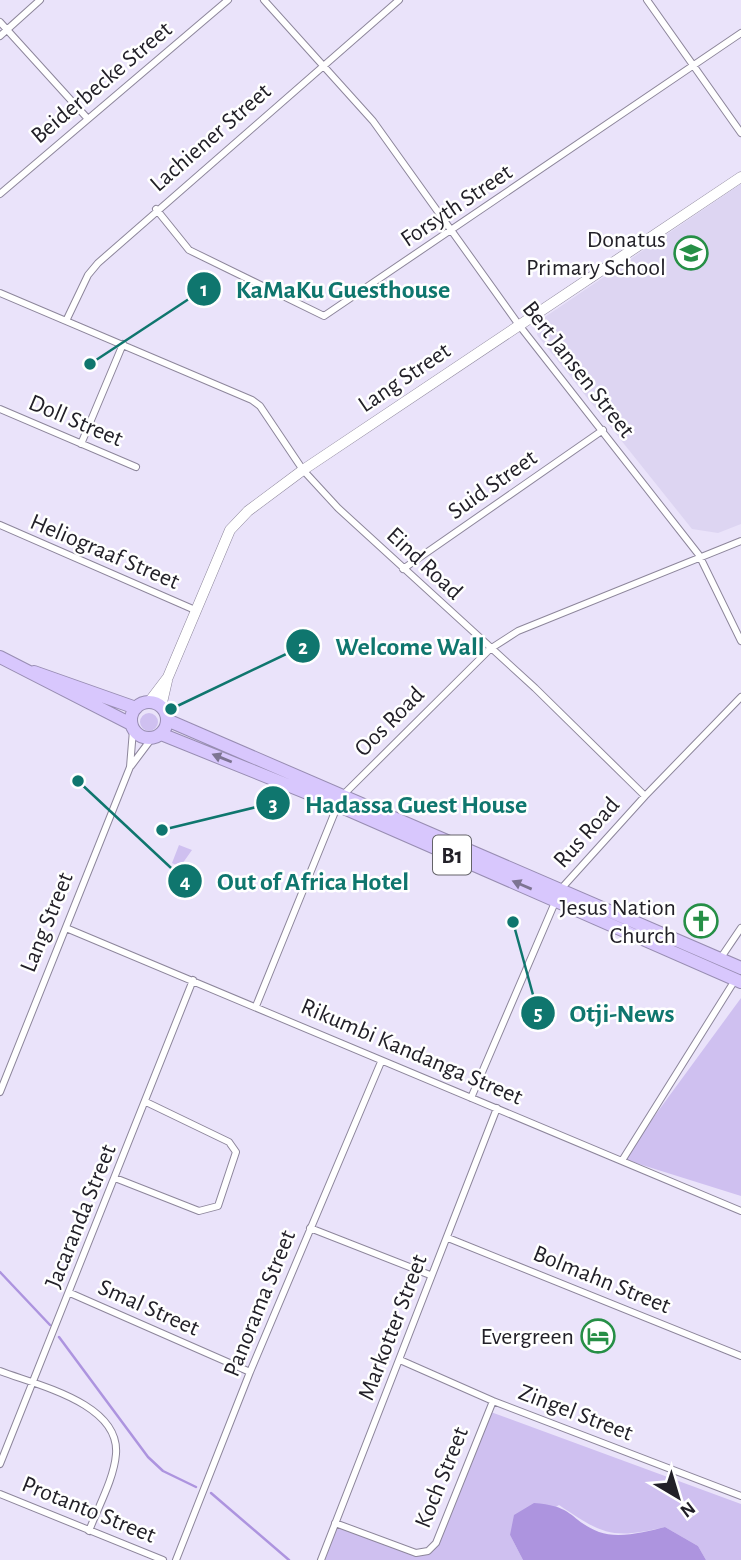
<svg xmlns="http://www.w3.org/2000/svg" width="741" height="1560" font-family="'Alegreya Sans',sans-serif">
	<rect width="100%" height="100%" fill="#eae3fa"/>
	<path fill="#ddd5f2" d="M741,184V524L718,533L692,529L537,335L539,321Z"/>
	<path fill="#cfc0f0" d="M140 722a9 9 0 1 1 18 0a9 9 0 1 1-18 0Z
		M179,845L192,850L180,867L172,863Z
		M741,998V1196L623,1159Z
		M488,1411L741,1504V1560H706L698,1546L665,1527C612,1540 602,1534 559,1505L510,1535L523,1560H321L335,1523L416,1553L428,1551L436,1543Z"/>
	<path fill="#ad94df" d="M534,1503C575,1506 569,1520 599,1532C618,1539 646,1532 665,1527L698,1546L706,1560H523L510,1535L514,1515Z"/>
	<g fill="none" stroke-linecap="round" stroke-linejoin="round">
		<path stroke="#ad94df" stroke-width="2.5" d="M0,1272L50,1325
			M59,1337L148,1457L163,1471L196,1487
			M211,1493L289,1560"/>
		<defs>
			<path id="street" d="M264,0L373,121L519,325L699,555L741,641
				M647,0L741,133
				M0,22L88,119
				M0,36L40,0
				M0,194L228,0
				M156,209L189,250L324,316L741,33
				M0,293L252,400L260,406L303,470L338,508L535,688L645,796
				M66,321L88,275L98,263L399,0
				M0,409L136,467
				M81,444L123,344
				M0,525L195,610
				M403,569L603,430
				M131,766L152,738
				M560,890L645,796L741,697
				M66,928L741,1211
				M720,959L741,928
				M256,1006L341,797L490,649L518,631L741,541
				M0,1092L130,767L133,730
				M471,1098L556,900
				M623,1159L735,980
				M115,1178L199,1211L218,1206L236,1152L229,1142L146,1102
				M310,1228L430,1275
				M448,1238L741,1356
				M70,1293L250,1372
				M400,1360L493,1401L741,1496
				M0,1371C36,1385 120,1403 116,1454C114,1479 98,1507 89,1531
				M0,1464L193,980
				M0,1494L163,1560
				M335,1523L416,1553L428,1551L436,1543L493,1401
				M176,1560L250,1372L381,1062
				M321,1560L497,1108"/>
			<path id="secondary" d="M149,702L168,677L230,530L248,511L303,470L741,177
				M161,707L167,681"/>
			<path id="highway" d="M0,657L131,724
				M34,672L136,708
				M131 720a18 18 0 1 1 36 0a18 18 0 1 1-36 0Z
				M167,720L741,968
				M161,734L337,805L741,982"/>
		</defs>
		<use href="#street" stroke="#8d869b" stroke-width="8"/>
		<use href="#secondary" stroke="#8d869b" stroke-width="11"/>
		<use href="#highway" stroke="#988db2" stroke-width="14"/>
		<use href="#street" stroke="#fff" stroke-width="6"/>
		<use href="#secondary" stroke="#fff" stroke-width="10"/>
		<use href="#highway" stroke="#d8c7fd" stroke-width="12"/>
	</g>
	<defs><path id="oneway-solid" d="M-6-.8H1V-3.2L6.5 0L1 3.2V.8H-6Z" transform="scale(1.75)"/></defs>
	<g fill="#7d7492">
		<use href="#oneway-solid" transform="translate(222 758) rotate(-158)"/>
		<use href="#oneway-solid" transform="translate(522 885) rotate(-157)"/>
	</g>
	<defs>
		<symbol id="school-ring" viewBox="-11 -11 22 22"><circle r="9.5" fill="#fff" stroke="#268f46" stroke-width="1.5"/><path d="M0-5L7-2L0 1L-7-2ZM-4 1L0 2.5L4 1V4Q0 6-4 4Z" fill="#268f46"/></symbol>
		<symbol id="church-ring" viewBox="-11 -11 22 22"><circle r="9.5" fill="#fff" stroke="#268f46" stroke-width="1.5"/><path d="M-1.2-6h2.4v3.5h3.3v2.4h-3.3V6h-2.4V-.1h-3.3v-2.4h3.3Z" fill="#268f46"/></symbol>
		<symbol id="hotel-ring" viewBox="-11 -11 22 22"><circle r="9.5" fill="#fff" stroke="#268f46" stroke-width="1.5"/><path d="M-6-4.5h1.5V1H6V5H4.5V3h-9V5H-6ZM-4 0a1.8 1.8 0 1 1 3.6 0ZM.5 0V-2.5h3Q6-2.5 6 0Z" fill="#268f46"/></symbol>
	</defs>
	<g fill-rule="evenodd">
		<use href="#school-ring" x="672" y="234" width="38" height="38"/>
		<use href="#church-ring" x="682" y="902" width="38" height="38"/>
		<use href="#hotel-ring" x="579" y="1317" width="38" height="38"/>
	</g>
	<g text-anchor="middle" stroke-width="5" stroke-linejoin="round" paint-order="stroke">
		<rect fill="#fff" stroke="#646368" stroke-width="2" x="433" y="835.5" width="38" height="39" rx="5"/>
		<g font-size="23" font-weight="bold" fill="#222028">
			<text x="452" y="863">B1</text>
		</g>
		<g font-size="24" fill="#222028" stroke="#fff">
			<text transform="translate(101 82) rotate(-40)" y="8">Beiderbecke Street</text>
			<text transform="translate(210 137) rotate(-41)" y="8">Lachiener Street</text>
			<text transform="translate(456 205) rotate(-34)" y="8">Forsyth Street</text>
			<text transform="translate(579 369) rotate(52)" y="8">Bert Jansen Street</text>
			<text transform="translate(404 377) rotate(-34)" y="8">Lang Street</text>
			<text transform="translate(76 420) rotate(23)" y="8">Doll Street</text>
			<text transform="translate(492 484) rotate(-35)" y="8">Suid Street</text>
			<text transform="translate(105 551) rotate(23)" y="8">Heliograaf Street</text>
			<text transform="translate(425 563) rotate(43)" y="8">Eind Road</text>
			<text transform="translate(389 721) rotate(-45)" y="8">Oos Road</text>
			<text transform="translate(586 832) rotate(-48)" y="8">Rus Road</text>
			<text transform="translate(46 922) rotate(-68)" y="8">Lang Street</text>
			<text transform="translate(412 1051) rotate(23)" y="8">Rikumbi Kandanga Street</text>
			<text transform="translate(80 1216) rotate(-68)" y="8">Jacaranda Street</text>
			<text transform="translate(602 1279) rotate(22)" y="8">Bolmahn Street</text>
			<text transform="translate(259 1303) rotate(-68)" y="8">Panorama Street</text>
			<text transform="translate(149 1307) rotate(24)" y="8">Smal Street</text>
			<text transform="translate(392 1327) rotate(-69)" y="8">Markotter Street</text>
			<text transform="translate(576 1412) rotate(21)" y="8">Zingel Street</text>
			<text transform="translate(441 1477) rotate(-68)" y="8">Koch Street</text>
			<text transform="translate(89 1509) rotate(22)" y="8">Protanto Street</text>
		</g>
		<g font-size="24" fill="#222028" stroke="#fff" text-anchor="end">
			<text x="666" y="247">Donatus<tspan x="666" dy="28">Primary School</tspan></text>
			<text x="676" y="915">Jesus Nation<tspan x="676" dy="28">Church</tspan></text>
			<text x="574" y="1344">Evergreen</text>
		</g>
	</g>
	<path fill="none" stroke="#0f766e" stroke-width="2.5" d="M90 364L204 289M171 709L303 646M162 830L273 803M78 781L185 881M513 922L538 1013"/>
	<g fill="#0f766e" stroke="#fff" stroke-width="2.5">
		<circle cx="90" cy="364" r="7"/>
		<circle cx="171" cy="709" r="7"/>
		<circle cx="162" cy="830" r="7"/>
		<circle cx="78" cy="781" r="7"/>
		<circle cx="513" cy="922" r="7"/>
		<circle cx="204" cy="289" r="18"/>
		<circle cx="303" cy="646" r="18"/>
		<circle cx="273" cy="803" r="18"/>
		<circle cx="185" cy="881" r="18"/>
		<circle cx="538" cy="1013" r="18"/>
	</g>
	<g font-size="21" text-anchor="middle" font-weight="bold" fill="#fff">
		<text x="204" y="296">1</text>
		<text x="303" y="654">2</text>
		<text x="273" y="811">3</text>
		<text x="185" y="888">4</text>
		<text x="538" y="1020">5</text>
	</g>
	<g font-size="26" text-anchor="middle" font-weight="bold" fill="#0f766e" stroke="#fff" stroke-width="5" stroke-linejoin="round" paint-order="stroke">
		<text x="343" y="298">KaMaKu Guesthouse</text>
		<text x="410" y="655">Welcome Wall</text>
		<text x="416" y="813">Hadassa Guest House</text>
		<text x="313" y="890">Out of Africa Hotel</text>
		<text x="622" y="1022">Otji-News</text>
	</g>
	<g transform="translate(678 1497) rotate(142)" stroke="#ffffff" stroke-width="5" paint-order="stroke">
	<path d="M0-5L12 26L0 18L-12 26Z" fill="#222028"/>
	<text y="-10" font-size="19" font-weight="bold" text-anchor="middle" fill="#222028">N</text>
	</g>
</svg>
